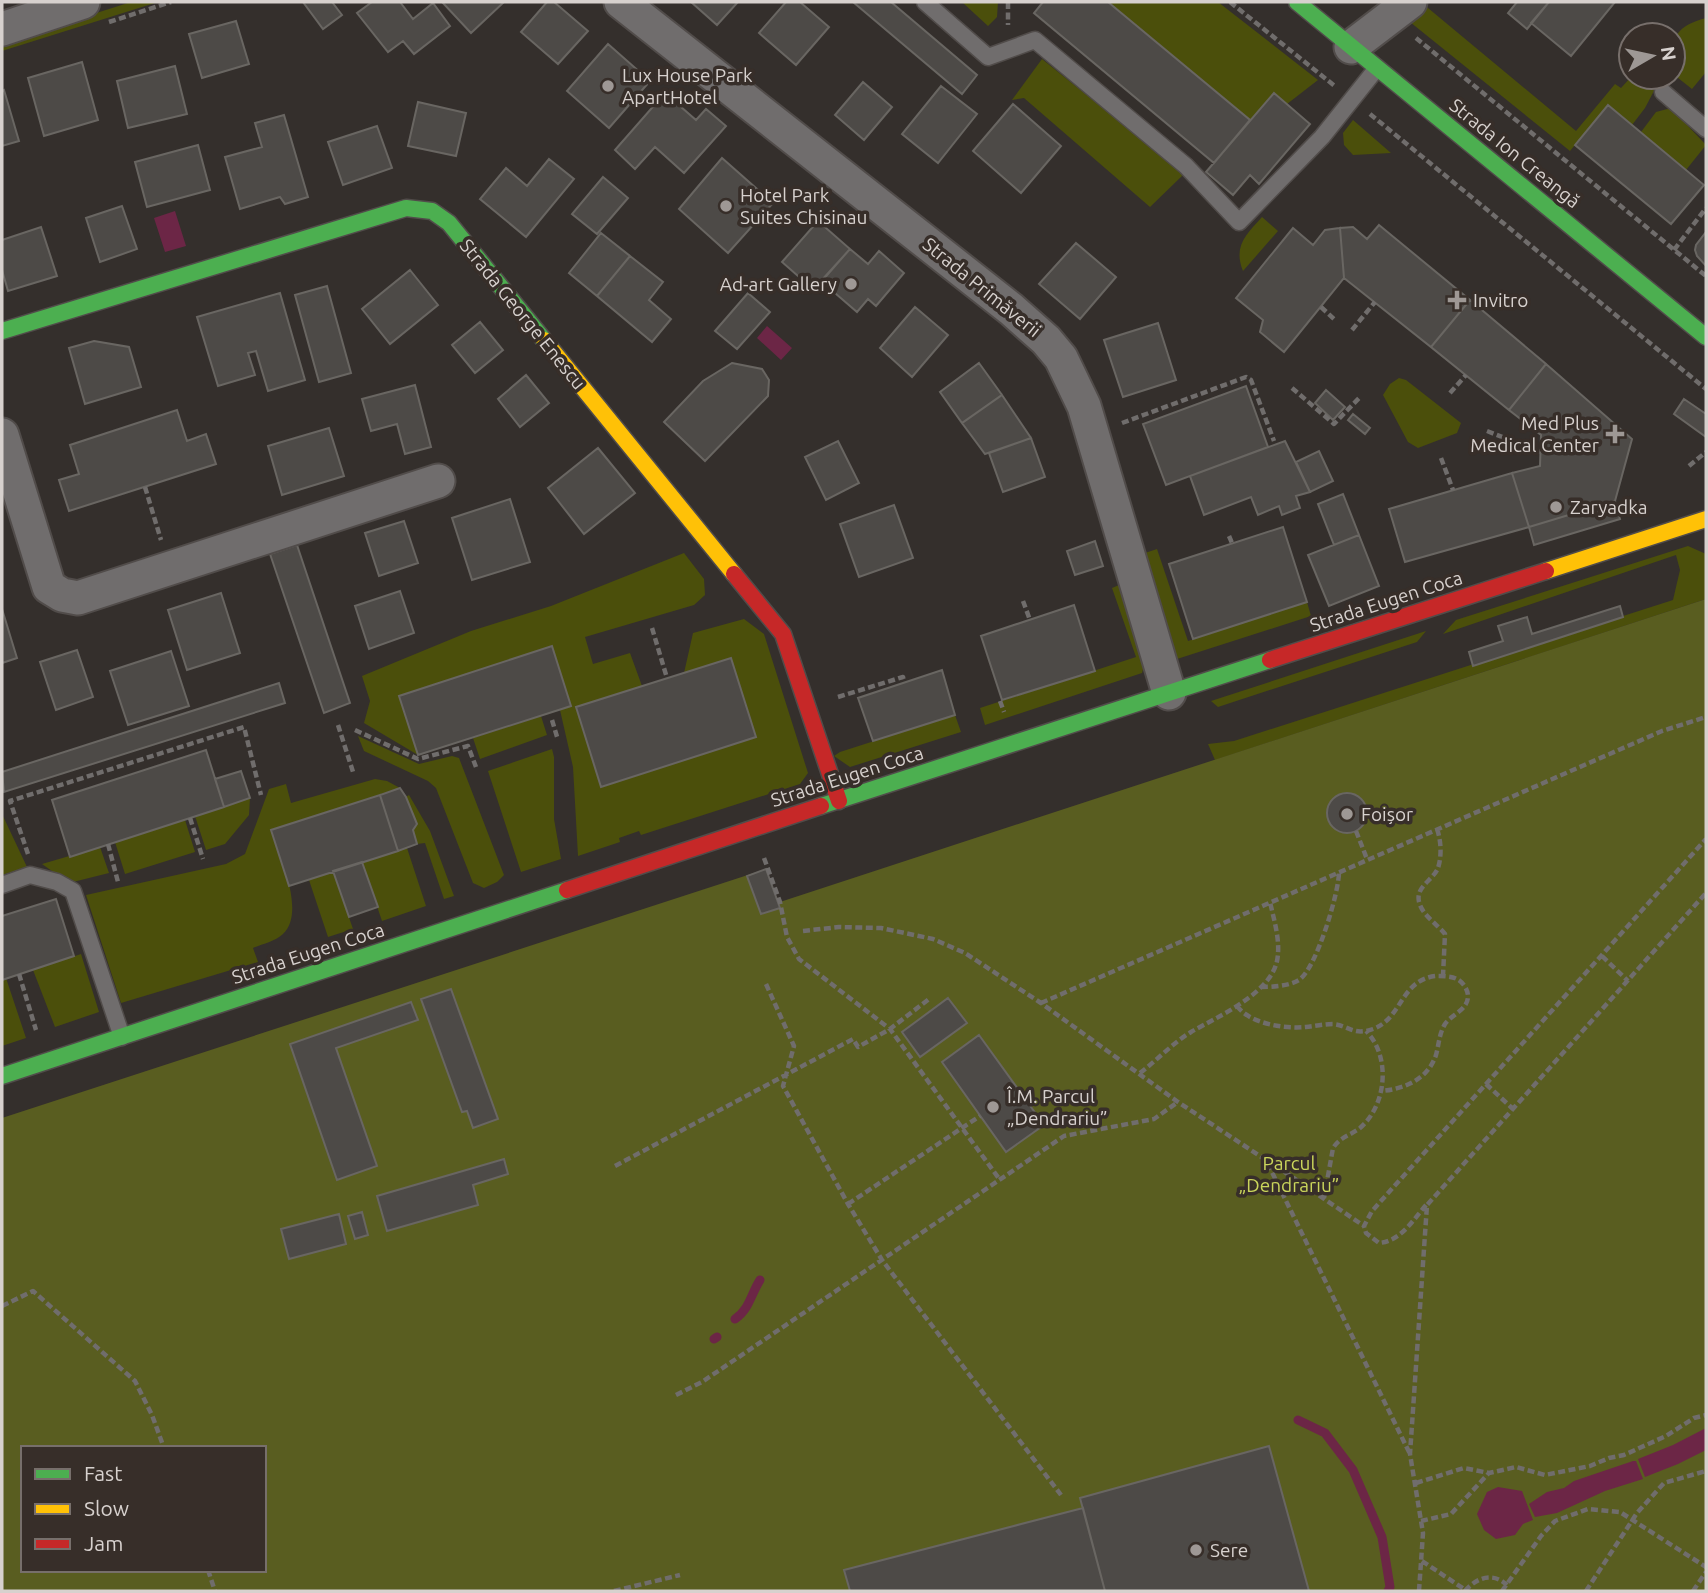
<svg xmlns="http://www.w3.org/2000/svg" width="1708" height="1593" font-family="Ubuntu,sans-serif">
	<rect width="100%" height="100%" fill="#342f2c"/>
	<path fill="#4b4f0b" d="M131,2H158L2,51V43Z
		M962,2H998L997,17L988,26Z
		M1108,2H1218L1318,80L1287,104L1274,93L1250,120Z
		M1422,3L1576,131L1615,84L1621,88L1631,77H1643L1656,87L1645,108L1632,125L1608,105L1570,151L1410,22Z
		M1706,18V72L1692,89L1673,74C1673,42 1669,28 1706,18Z
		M1042,59L1181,171L1182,176L1150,207L1024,98L1012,100Z
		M1671,108L1706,145L1686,170L1641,132L1656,112Z
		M1353,120L1391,153L1353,155L1344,145L1343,133Z
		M1262,217L1278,231L1243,271C1233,246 1246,235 1262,217Z
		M1399,378L1406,380L1461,423L1457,433L1418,448L1408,442L1383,395L1390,384Z
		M1688,546L1706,554V599L1215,760L1208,744L1234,741L1673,600L1680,570L1676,555L1443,634L1456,620Z
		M1157,549L1188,641L1307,602L1311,616L1177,659L1172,651L1142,554Z
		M684,553L704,579L705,595L694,605L585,637L593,664L630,653L642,686L576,708L601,786L756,737L731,658L684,673L693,633L744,619L764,634L808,773L800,784L641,835L639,831L619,838L620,842L578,856L573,767L560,710L570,706L552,647L399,696L418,755L364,723L370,701L362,676L471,631L551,606Z
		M1119,585L1145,661L1142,673L985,725L980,708L1136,657L1112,588Z
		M1426,631L1417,642L1218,707L1211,701Z
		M955,715L961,732L850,767L834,756L840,752Z
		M541,716L547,735L480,759L473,738Z
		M358,736L419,764L452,756L459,758L504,875L497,882L484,888L473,883L436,788L428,781L364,751Z
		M552,749L554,757V819L561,859L521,872L488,771Z
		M375,779L387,781L400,788L271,830C280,857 306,912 283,934C276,941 262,944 253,948L258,962L121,1003L86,895L226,864L245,854L269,789L286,784L291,803Z
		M409,795L430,831L454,896L444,899L425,843L417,844L413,830L417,824L406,797Z
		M250,798L249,815L225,844L206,850L195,816Z
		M2,814L27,867L2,875Z
		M185,820L195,852L125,874L115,842Z
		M100,847L109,873L69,883L42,864Z
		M407,848L426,906L382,921L362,862Z
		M333,871L353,929L328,937L309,880Z
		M81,954L99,1012L55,1027L33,970Z
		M6,978L26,1038L2,1046V980Z"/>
	<path fill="#595d20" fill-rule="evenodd" d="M1706,599V1591H2V1118L766,869L778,902H780ZM23,1448H264V1570H23Z"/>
	<path fill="#6c2646" d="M175,211L186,246L165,252L154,218Z
		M767,326L792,348L781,360L757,338Z
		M1706,1428V1450L1678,1464L1645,1477L1638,1459L1673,1445Z
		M1633,1461H1636L1643,1479L1605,1491L1557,1513L1535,1517L1529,1504L1547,1492L1564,1488L1574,1481Z
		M1498,1487L1522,1491L1533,1520L1523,1524L1515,1535L1496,1539L1484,1530L1477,1514L1487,1492Z"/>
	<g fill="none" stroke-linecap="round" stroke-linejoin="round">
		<path stroke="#6c2646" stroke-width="9" d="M735,1319C749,1310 751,1294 760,1280
			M714,1339L717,1337
			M1298,1420L1325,1433L1353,1470L1382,1537L1390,1587L1388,1591"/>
	</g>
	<path fill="#4d4a47" stroke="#696662" stroke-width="2" d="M303,2H332L342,15L323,29Z
		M372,2H400L413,19L433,3L450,26L414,54L403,41L388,52L357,13Z
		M442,2H504L471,33Z
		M547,2H554L588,31L558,64L521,32Z
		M691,2H738L717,25Z
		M786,2H800L829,27L796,65L759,33Z
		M853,2H891L977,75L962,94Z
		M1043,2H1108L1250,120L1214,163L1034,13Z
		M1517,2H1549L1527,29L1508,13Z
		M1549,2H1615L1571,56L1531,23Z
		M236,21L249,64L202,78L189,34Z
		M608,44L650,81L609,128L567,91Z
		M82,62L98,120L44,136L28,78Z
		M175,66L187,114L128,128L117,81Z
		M1643,77H1671L1659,91Z
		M863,82L892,107L864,140L835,115Z
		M941,86L977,114L938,163L902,134Z
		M4,90L19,141L2,146V91Z
		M665,93L696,120L706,109L726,126L684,173L655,147L635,169L615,150Z
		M1274,93L1310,124L1259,184L1250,175L1233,195L1206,172Z
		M418,102L466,113L456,156L408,146Z
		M1013,104L1061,146L1021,193L973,151Z
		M1608,105L1704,185L1671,224L1575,145Z
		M284,115L308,197L285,204L280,197L240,209L225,157L262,147L255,123Z
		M377,126L392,168L343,185L328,142Z
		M198,145L210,190L147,207L135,162Z
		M722,158L773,203L728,253L679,209Z
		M549,159L574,179L526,237L480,199L506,168L527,186Z
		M603,177L628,198L597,234L572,214Z
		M122,206L137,249L100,262L86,218Z
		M818,221L850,249L814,290L782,262Z
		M1379,225L1470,300L1431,347L1344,278L1340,228L1353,227L1367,239Z
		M41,227L57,276L8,291L2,270V240Z
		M1293,228L1313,245L1325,230L1340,228L1344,278L1284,352L1260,332L1263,320L1236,298Z
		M1706,232V266L1697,256L1695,250L1696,245Z
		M601,233L630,256L597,296L569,273Z
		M1076,243L1116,277L1080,319L1039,284Z
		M850,249L868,264L879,251L904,273L876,306L868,299L857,312L821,281Z
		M630,256L663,282L649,300L671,319L652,342L597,296Z
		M410,270L438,305L390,344L362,309Z
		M327,286L351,373L319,382L295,295Z
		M280,293L305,380L268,391L256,351L248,353L255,375L218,386L197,317Z
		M748,293L770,312L737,349L715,331Z
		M1470,300L1546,364L1509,410L1431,347Z
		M915,307L948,335L912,377L880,348Z
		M480,322L503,350L475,373L452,345Z
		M1158,323L1176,380L1123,397L1104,340Z
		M94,341L129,347L141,387L85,404L69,348Z
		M732,363L762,369L769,380L768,396L705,461L664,422L703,381Z
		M979,363L1002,395L962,423L940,392Z
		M1546,364L1632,439L1615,501L1529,527L1512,473L1540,466L1541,435L1509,410Z
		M526,375L549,403L520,427L498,399Z
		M415,385L431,447L405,454L397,424L371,431L362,399Z
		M1246,386L1268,447L1166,485L1143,424Z
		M1326,390L1345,407L1333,420L1315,403Z
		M1002,395L1031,438L985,454L962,423Z
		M1684,399L1706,414V437L1674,414Z
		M177,410L187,441L206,434L216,464L69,511L59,480L79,474L70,445Z
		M1353,414L1370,428L1365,434L1348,420Z
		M329,428L344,476L282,495L268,446Z
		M1031,438L1045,477L1003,492L989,453Z
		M838,441L859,483L826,500L805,457Z
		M1285,441L1310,492L1296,496L1300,508L1282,515L1279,506L1258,515L1251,497L1204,515L1190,476Z
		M598,448L635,493L584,534L548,488Z
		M1319,451L1333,481L1310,492L1296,462Z
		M1512,473L1529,527L1405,562L1389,509Z
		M1343,494L1359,535L1334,545L1318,504Z
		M510,499L530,562L472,580L452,518Z
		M1615,501L1620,519L1534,545L1529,527Z
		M894,505L913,558L859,577L840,524Z
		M404,521L418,563L379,576L365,533Z
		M1283,527L1307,602L1193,639L1169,564Z
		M1359,535L1379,586L1329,606L1308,555Z
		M1095,541L1103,566L1075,575L1067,551Z
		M297,545L350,703L324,713L270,554Z
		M400,591L414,633L369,649L355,606Z
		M221,593L240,653L187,670L168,610Z
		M1074,605L1095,671L1002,700L981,636Z
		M1620,606L1623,617L1473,666L1469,652L1503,641L1498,626L1527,617L1532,634Z
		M2,609L17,658L2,663Z
		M552,646L571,706L418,755L399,696Z
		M77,650L93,697L56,710L40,662Z
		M171,651L189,706L128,725L110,671Z
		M731,658L756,737L601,787L576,707Z
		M942,670L955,715L873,741L858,698Z
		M279,683L285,703L4,792L2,772Z
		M206,750L224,807L70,857L52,800Z
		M241,771L250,798L224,807L215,779Z
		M400,788L406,797L417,824L413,830L417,844L398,851L380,795Z
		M1327 813a20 20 0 1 1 40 0a20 20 0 1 1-40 0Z
		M380,795L398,851L289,886L271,830Z
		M362,862L378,907L349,917L333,871Z
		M766,869L780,908L761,914L747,876Z
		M56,899L74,956L2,980V916Z
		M451,989L498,1119L473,1128L467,1111L462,1112L421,999Z
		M948,998L967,1023L920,1057L902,1032Z
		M411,1002L418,1020L336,1048L377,1166L337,1180L290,1044Z
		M979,1035L1044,1125L1006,1152L942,1062Z
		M504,1159L508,1174L473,1185L478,1205L387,1231L377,1196Z
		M362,1212L368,1235L355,1239L348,1216Z
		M339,1214L346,1244L289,1259L281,1229Z
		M1269,1446L1309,1591H1105L1080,1498Z
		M1083,1508L1105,1591H850L844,1570Z"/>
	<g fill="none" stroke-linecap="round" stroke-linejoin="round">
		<defs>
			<path id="lane" d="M925,2L988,57L1035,40L1186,166L1239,222L1322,137L1377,68
				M1663,92L1706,129
				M2,885L30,875L57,882L73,891L122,1037"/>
			<path id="street" d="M621,2L1011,309L1046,340L1061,358L1084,406L1169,693
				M2,29L83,2
				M1351,47L1410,2
				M2,435L49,587L62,595L78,598L438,481"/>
			<path id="fast" d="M1297,2L1706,337
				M2,331L406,208L432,211L449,223L544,340
				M821,806L1270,660
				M2,1076L567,890"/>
			<path id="slow" d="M544,340L734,574
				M1546,571L1706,519"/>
			<path id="jam" d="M734,574L783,634L839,801
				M1270,660L1546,571
				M567,890L821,806"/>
		</defs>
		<use href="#lane" stroke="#514c4a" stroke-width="19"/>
		<use href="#street" stroke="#514c4a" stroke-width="37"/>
		<use href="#fast" stroke="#514c4a" stroke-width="19"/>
		<use href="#slow" stroke="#514c4a" stroke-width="19"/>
		<use href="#jam" stroke="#514c4a" stroke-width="19"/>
		<path stroke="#706d6c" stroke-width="4.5" stroke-dasharray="7 3.5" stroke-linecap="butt" d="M1008,2V25
			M1230,2L1336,87
			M109,22L171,2
			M1416,38L1706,276
			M1370,114L1706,389
			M1674,250L1706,208
			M1321,307L1334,319
			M1352,330L1375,302
			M1292,388L1334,424L1361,396
			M1450,393L1466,375
			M1122,423L1246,377L1251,380L1274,441
			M1487,431L1540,452
			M1441,458L1453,490
			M1689,466L1706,452
			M145,487L161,540
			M1229,536L1232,543
			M1023,601L1030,620
			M652,628L667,678
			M838,697L903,677L904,682
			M1000,701L1004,712
			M552,720L558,740
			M338,725L354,775
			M355,730L418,759L468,746L476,767
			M190,818L203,859
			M1437,829C1441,840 1442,856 1438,868C1433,881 1413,887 1420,905C1424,916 1438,925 1445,934L1443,976
			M1356,831L1367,859
			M108,844L118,882
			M28,854L10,801L244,727L261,795
			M764,858L780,902L787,937L799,959L890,1029L1000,1180
			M803,931L839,927L881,928L933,939L965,953L1041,1003L1178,1102L1266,1160L1410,1454
			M1602,956L1628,981
			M19,974L36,1030
			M766,984L794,1046L783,1086L848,1204L882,1260L1061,1495
			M1261,987C1272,987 1289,986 1299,980C1316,969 1339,893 1339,872
			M1041,1003L1662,731L1706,717
			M1237,1006C1250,1024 1285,1029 1306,1027C1315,1026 1324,1024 1333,1024C1350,1026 1353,1036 1373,1029C1403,1018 1400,980 1436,976C1443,976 1451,976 1457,979C1463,982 1468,990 1468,996C1468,1010 1452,1014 1445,1024C1439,1034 1439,1044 1436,1055C1428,1079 1405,1089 1381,1091
			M1140,1073C1157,1060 1173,1043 1191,1032C1217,1017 1270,994 1277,961C1281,942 1274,920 1270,902
			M1486,1084L1513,1109
			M1267,1160L1364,1226
			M615,1166L853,1039L858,1047L890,1029L929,999
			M1324,1198L1333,1148C1340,1137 1351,1135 1360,1128C1387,1105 1391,1056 1366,1031
			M848,1204L980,1116
			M1426,1205C1413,1220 1401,1241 1379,1243L1366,1233L1364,1226L1372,1211L1706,839
			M2,1306L33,1291L135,1381L152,1415L164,1448
			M676,1395L702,1382L1064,1136L1154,1119L1178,1102
			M1416,1483L1464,1468L1489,1473L1516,1467L1545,1475L1590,1466L1609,1458L1624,1455L1666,1436L1694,1418L1706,1415
			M1421,1521L1451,1514L1488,1474
			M1422,1561L1467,1591
			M208,1570L215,1591
			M614,1591L680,1575
			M1419,1591L1423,1533L1410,1454L1427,1205L1706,893
			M1465,1591C1477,1577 1493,1572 1507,1585
			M1502,1591L1541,1536L1555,1521L1588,1509L1620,1512L1706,1567
			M1586,1591L1637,1513L1664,1483L1706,1471
			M1693,1591L1706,1572"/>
		<use href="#lane" stroke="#706d6d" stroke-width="16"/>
		<use href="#street" stroke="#706d6d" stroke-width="33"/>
		<use href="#fast" stroke="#4caf50" stroke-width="16"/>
		<use href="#slow" stroke="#ffc107" stroke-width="16"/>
		<use href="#jam" stroke="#c62828" stroke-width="16"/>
	</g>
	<g fill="#9e9895" stroke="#372e29" stroke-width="2.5">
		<circle cx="608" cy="86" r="7"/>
		<circle cx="726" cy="206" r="7"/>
		<circle cx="851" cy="284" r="7"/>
		<path d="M1453.5 289.5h7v7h7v7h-7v7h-7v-7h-7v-7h7z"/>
		<path d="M1611.5 423.5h7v7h7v7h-7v7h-7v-7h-7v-7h7z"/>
		<circle cx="1556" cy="507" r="7"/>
		<circle cx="1347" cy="814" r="7"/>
		<circle cx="993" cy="1107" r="7"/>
		<circle cx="1196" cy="1550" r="7"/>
	</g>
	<g text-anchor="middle" stroke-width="7" stroke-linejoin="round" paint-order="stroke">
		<g font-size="19" fill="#d7d1ce" stroke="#372e29" text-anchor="start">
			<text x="622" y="82">Lux House Park<tspan x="622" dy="22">ApartHotel</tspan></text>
			<text x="740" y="202">Hotel Park<tspan x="740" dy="22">Suites Chisinau</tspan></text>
			<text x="837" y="291" text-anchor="end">Ad-art Gallery</text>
			<text x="1473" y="307">Invitro</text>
			<text x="1599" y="430" text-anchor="end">Med Plus<tspan x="1599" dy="22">Medical Center</tspan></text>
			<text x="1570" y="514">Zaryadka</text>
			<text x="1361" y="821">Foișor</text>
			<text x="1007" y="1103">Î.M. Parcul<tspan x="1007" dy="22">„Dendrariu”</tspan></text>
			<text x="1210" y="1557">Sere</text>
		</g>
		<g font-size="19" fill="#d7d1ce" stroke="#372e29">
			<text transform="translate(1515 153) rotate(39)" y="7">Strada Ion Creangă</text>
			<text transform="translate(982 287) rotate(39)" y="7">Strada Primăverii</text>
			<text transform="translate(523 314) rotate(51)" y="7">Strada George Enescu</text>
			<text transform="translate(1386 601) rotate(-18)" y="7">Strada Eugen Coca</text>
			<text transform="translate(847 776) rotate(-18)" y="7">Strada Eugen Coca</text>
			<text transform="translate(308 953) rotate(-18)" y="7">Strada Eugen Coca</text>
		</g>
		<g font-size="19" fill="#cad55b" stroke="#372e29">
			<text x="1289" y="1170">Parcul<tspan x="1289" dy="22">„Dendrariu”</tspan></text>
		</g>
	</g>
	<rect width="1708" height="1593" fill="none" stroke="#d7d1ce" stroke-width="7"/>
	<rect x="21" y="1446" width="245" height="126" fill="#372e29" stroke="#776f6b" stroke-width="2"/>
	<rect x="35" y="1469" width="35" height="10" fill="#4caf50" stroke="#776f6b" stroke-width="2"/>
	<text x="84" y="1481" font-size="21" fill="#d7d1ce">Fast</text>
	<rect x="35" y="1504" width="35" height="10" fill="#ffc107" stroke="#776f6b" stroke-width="2"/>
	<text x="84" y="1516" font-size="21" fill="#d7d1ce">Slow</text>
	<rect x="35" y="1539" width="35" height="10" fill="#c62828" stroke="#776f6b" stroke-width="2"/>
	<text x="84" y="1551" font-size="21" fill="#d7d1ce">Jam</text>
	<g transform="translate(1652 56) rotate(81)"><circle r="33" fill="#372e29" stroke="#776f6b" stroke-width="2"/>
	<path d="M0-5L12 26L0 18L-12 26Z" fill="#9e9895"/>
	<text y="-10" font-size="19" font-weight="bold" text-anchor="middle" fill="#d7d1ce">N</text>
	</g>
</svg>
